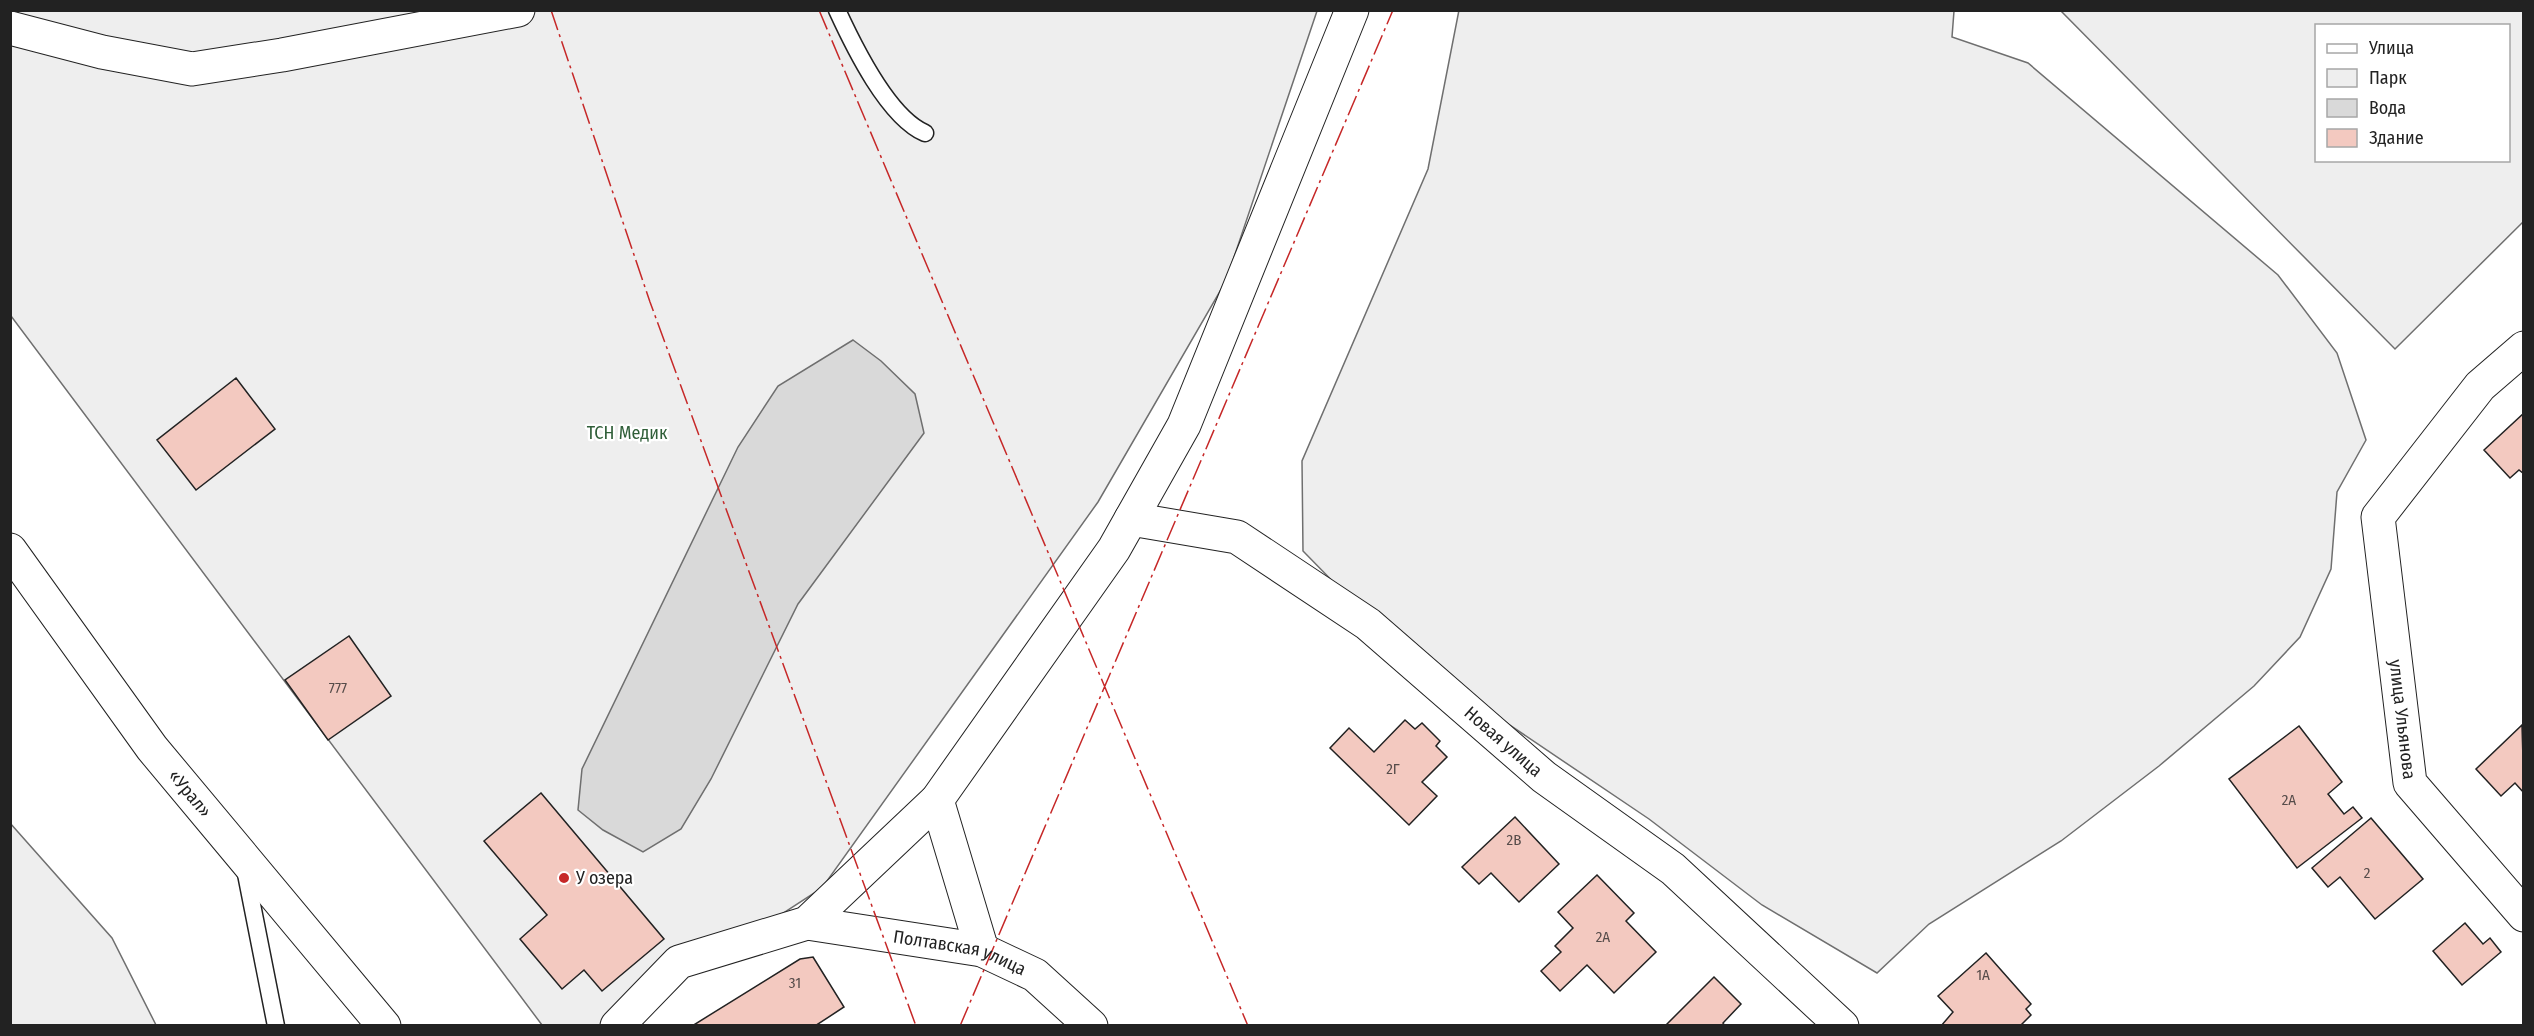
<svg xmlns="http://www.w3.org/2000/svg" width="2534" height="1036" font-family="'Fira Sans Condensed',sans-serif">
	<rect width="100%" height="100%" fill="#fff"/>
	<path fill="#eee" stroke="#6f6f6f" stroke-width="1.5" fill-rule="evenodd" d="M1459,10L1954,11L1952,37L2028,63L2278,275L2337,353L2366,440L2337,492L2331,569L2300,637L2254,686L2159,766L2061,841L1929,924L1877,973L1762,905L1649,819L1480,705L1349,598L1303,551L1302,461L1428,169Z
		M11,11H1317L1226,281L1098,502L822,888L610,1025H542L11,316Z
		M2061,11H2523V222L2395,349ZM2316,26H2508V160H2316Z
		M10,823L112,938L156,1025H11Z"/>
	<path fill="#d9d9d9" stroke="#6f6f6f" stroke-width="1.5" d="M853,340L881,361L915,394L924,433L798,604L711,779L681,829L643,852L603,830L578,810L582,769L738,447L778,386Z"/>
	<path fill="#f3c9c0" stroke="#222" stroke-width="1.5" d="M236,378L275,429L196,490L157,440Z
		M2524,413V474L2519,470L2510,478L2484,450Z
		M349,636L391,696L328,740L285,680Z
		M1405,720L1415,729L1422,723L1440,741L1436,746L1447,757L1422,782L1437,796L1409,825L1330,748L1349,728L1374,752Z
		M2522,725L2524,793L2515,783L2501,796L2476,769Z
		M2299,726L2342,782L2328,794L2344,814L2353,807L2362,818L2297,868L2229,779Z
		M541,793L664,939L602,991L584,970L562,989L520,939L547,915L484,841Z
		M1515,817L1559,864L1519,902L1491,873L1479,884L1462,867Z
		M2371,818L2423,879L2375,919L2340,877L2328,887L2312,868Z
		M1597,875L1634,913L1626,921L1656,952L1614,993L1587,965L1560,991L1541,971L1561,952L1555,946L1573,928L1558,912Z
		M2465,923L2483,944L2490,938L2501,952L2462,985L2433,951Z
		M1986,953L2031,1004L2026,1009L2031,1015L2020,1026H1941L1953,1012L1938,996Z
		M813,957L844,1007L815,1026H692L800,959Z
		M1714,977L1741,1004L1723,1023L1725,1026H1665Z"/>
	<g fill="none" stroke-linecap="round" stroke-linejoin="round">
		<defs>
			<path id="service" d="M837,10C854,47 888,117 925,133
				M245,869L276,1026"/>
			<g id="minor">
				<path d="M10,28L102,52L192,69L282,55L518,10"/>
				<path id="s1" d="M2524,348L2480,386L2378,517L2410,783L2524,915"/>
				<path id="s2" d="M1131,519L1237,537L1368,624L1544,777L1673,869L1842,1026"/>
				<path d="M937,800L982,950"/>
				<path id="s3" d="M807,923L982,950L1035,975L1091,1026"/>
				<path d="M617,1026L679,962L807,923L937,800L1114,549L1184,425L1352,10"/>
			</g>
			<g id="trunk">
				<path id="s4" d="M10,550L152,748L384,1026"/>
			</g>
		</defs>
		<use href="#service" stroke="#222" stroke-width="19"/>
		<use href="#minor" stroke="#222" stroke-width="35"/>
		<use href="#trunk" stroke="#222" stroke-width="35"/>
		<use href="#service" stroke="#fff" stroke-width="16"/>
		<use href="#minor" stroke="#fff" stroke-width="33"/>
		<use href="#trunk" stroke="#fff" stroke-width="33"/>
		<path stroke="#c62828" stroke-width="1.5" stroke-dasharray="21 4.5 3 4.5" stroke-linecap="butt" d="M551,10L650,302L916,1026
			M819,10L1248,1026
			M960,1026L1393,10"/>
	</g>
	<circle fill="#c62828" stroke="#fff" stroke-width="2" cx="564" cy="878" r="6"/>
	<g text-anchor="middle" stroke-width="4.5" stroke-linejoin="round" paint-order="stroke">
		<g font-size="15" fill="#564c4a">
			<text x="338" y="693">777</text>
			<text x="1393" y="774">2Г</text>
			<text x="2289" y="805">2А</text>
			<text x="1514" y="845">2В</text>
			<text x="2367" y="878">2</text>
			<text x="1603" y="942">2А</text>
			<text x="1983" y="980">1А</text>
			<text x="795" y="988">31</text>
		</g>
		<g font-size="18" fill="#2f5e38" stroke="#fff">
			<text x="627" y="439">ТСН Медик</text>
		</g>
		<g font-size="18" fill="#222" stroke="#fff">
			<text dy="6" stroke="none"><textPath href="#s1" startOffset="428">улица Ульянова</textPath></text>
			<text dy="6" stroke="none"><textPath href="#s2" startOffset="444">Новая улица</textPath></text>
			<text dy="6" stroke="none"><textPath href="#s4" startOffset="303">«Урал»</textPath></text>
			<text dy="6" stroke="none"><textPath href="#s3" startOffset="156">Полтавская улица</textPath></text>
		</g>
		<g font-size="18" fill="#222" stroke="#fff" text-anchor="start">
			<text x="576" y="884">У озера</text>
		</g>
	</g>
	<rect width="2534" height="1036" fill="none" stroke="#222222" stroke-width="24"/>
	<rect x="2315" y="24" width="195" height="138" fill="#ffffff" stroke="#a7a7a7" stroke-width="1.5"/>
	<rect x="2327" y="44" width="30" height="9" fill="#ffffff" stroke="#a7a7a7" stroke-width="1.5"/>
	<text x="2369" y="54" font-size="18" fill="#222222">Улица</text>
	<rect x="2327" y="69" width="30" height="18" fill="#eeeeee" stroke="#a7a7a7" stroke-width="1.5"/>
	<text x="2369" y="84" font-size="18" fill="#222222">Парк</text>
	<rect x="2327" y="99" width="30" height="18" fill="#d9d9d9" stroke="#a7a7a7" stroke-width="1.5"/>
	<text x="2369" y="114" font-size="18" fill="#222222">Вода</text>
	<rect x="2327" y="129" width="30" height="18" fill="#f3c9c0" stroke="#a7a7a7" stroke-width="1.5"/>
	<text x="2369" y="144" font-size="18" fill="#222222">Здание</text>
</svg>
